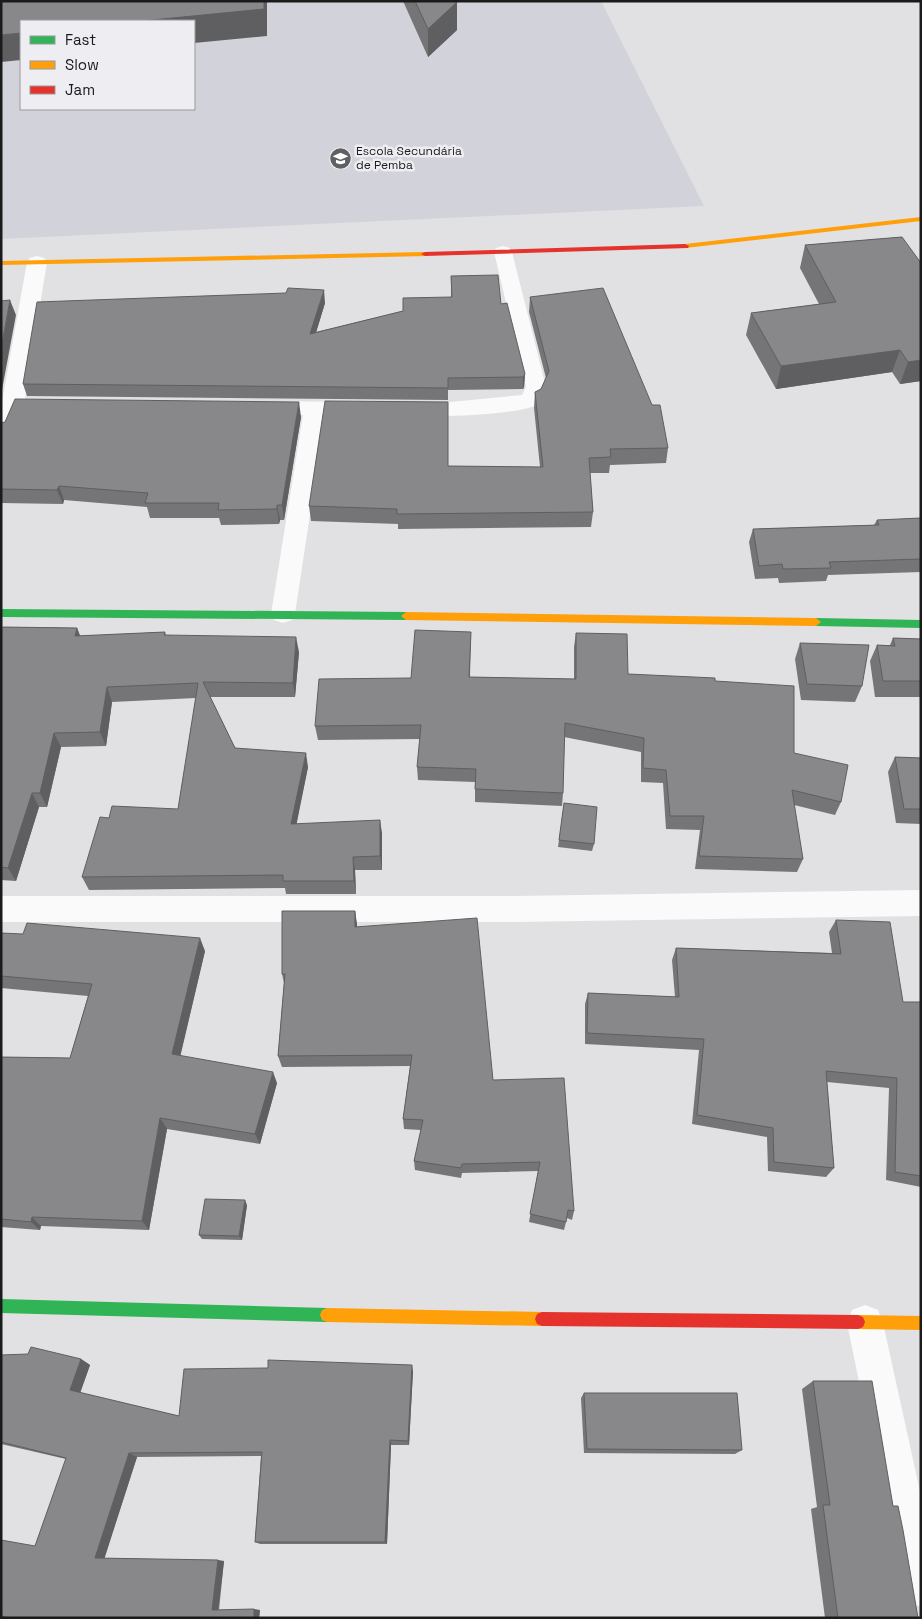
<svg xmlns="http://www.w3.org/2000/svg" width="922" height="1619" font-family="'Space Grotesk',sans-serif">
	<rect width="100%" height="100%" fill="#e1e1e3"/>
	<path fill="#d2d3da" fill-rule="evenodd" d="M1,1H601L704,206L1,239ZM21,21H194V109H21Z"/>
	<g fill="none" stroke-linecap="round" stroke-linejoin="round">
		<path fill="#fafafb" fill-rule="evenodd" d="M503,246L510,248L512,252L546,387C544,392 542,400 538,404C525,415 421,419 403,414L400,409L403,404L411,402H450L522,395L526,387L494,252L496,248Z
			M37,256L44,258L47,262L24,405L15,419L9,436L1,438V407L27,262L30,258Z
			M261,401L361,402L369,404L372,409L369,414L361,416L325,415L295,614L292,620L283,623L274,620L271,614L303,415H261L253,413L250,408L253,403Z
			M921,890V916L516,922H1V896H516Z
			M865,1305L878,1310L883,1323L921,1496V1607L907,1601L901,1587L847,1323L852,1310Z"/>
		<path fill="#30b455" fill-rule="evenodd" d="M1,609L406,612L411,616L406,620L1,617Z
			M816,618L921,620V628L816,626L811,622Z
			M1,1299L327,1308L332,1310L334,1315L332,1320L327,1322L1,1313Z"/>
		<path fill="#ff9f0a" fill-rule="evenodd" d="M921,217V221L685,248L681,246L685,244Z
			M425,252H428V256L1,265V261Z
			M406,612L816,618L821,622L816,626L406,620L401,616Z
			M327,1308L542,1312L547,1314L549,1319L547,1324L542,1326L327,1322L322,1320L320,1315L322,1310Z
			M858,1315L921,1316V1330L858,1329L853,1327L851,1322L853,1317Z"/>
		<path fill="#e5322d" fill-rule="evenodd" d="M685,244L689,246L688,248L425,256L421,254L425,252Z
			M542,1312L858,1315L863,1317L865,1322L863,1327L858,1329L542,1326L537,1324L535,1319L537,1314Z"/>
	</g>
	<path fill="#757577" d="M403,1H457V30L428,57Z
		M902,237L921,381L900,384L892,372L776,389L746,335L751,313L819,304L800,268L805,245Z
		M451,276L501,304L525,374L524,387L523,389L448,390V400L27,396L23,384L325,303L316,332L403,311L451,297Z
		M530,297L668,448L666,463L610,465L609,473H590L593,512L591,527L398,529V524L311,521L309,506L448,466L540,467L534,408L535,392L541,389L546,378L529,312Z
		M301,417L284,520H280L279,524L221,525L219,518H150L147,507L64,500L63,504L1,503V423Z
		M921,518V572L828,575L826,581L779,583L778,578L755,579L749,542L753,529L874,525L877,520Z
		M1,627L77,628L80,636L165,632L166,635L299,652L295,697H210L235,748L308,767L296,824L382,833V870H355L356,894H286L285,888L89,890L82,877L109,818L178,809L196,698L112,702L106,746L61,747L47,807H39L16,881L1,880Z
		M471,632L470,677L574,679V647L576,633L628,674L715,681L794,753L841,802L835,815L794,805L803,859L797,872L695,869L700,830L666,829L663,783L641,782V752L564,737L563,793L562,806L475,802V782L418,780L417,767L420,739L318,740L315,726L411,678Z
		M893,638L921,639V697H875L870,661L877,645H890Z
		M800,643L862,686L855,702L801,700L795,659Z
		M895,757L921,758V824L896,823L888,772Z
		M564,803L594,844L592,851L558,847Z
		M355,911L357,927L493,1080L574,1211L572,1220L567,1218L564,1230L529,1222L538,1171L462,1173L461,1178L415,1170L414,1161L421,1130L404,1129L403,1119L410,1066L282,1067L278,1056L284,983L282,974Z
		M836,920L903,1002H921V1187L886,1180L889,1088L827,1082L834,1168L826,1177L768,1171L767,1137L692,1124L699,1050L585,1044V1004L588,993L675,997L672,960L676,948L832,953L829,932Z
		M1,933L205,951L180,1056L277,1083L260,1144L167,1129L149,1230L41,1226L40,1230L1,1227V1057L70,1058L88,996L1,988Z
		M247,1205L242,1240L202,1239L199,1235Z
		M1,1355L81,1359L90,1365L80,1393L179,1416L413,1371L409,1445H391L387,1544H260L255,1542L261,1456L137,1457L104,1558L224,1561L219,1610H260L259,1618H12L35,1546L66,1459L1,1444Z
		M813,1381L893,1506L918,1618H825L811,1509L817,1507L802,1389Z
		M584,1393L742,1450L735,1454L584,1453L581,1398Z"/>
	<path fill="#5f5f61" d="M264,1H267V36L194,43V21H142Z
		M457,2V30L428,57V29Z
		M21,33V60L1,62V35Z
		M324,290L325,303L312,346L310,334Z
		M10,300L16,315L1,395V349Z
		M900,350L892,372L776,389L781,366Z
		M921,360V381L900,384L908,362Z
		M525,374L524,387L523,389V377Z
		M299,402L301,417L284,520L282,505Z
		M59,486L64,500L63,504L57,490Z
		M277,505L280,520L279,524L277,509Z
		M77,628L83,643L75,636Z
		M296,637L299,652L295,697L293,683Z
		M107,687L112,702L106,746L100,732Z
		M54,733L61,747L47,807L40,793Z
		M306,753L308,767L294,837L291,824Z
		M32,793L39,807L16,881L8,868Z
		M380,820L382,833V870L380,856Z
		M353,857L355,870L356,894L354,881Z
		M355,911L357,924V940L355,927Z
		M200,938L205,951L178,1066L172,1054Z
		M273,1072L277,1083L260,1144L255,1134Z
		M160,1118L167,1129L149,1230L142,1221Z
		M245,1200L247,1205L242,1240L239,1236Z
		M32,1217L41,1226L40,1230L31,1222Z
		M81,1359L90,1365L79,1396L70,1390Z
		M412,1365L413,1371L409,1445L408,1441Z
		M390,1440L391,1445L387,1544L385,1542Z
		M129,1453L137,1457L104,1560L95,1558Z
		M218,1560L224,1561L218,1611L212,1610Z
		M254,1609L260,1610L259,1618H254Z"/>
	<path fill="#88888a" stroke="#5f5f61" d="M1,1H264V9L142,21H21V33L1,35Z
		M415,1H457V2L428,29Z
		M902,237L921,263V360L908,362L900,350L781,366L751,313L836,302L805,245Z
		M498,275L501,304L507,303L525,374L523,377L448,378V388L23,384L37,302L286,293L288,288L324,290L310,334L403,311V298L452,297L451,276Z
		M603,288L652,405H660L668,448L610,449L611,457L589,458L593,512L397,514V509L309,506L325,401L448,402V466L543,467L535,392L541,389L549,371L530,297Z
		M10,300L1,349V301Z
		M15,399L299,402L282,505H277V509L218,510L219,503H145L148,493L59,486L57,490L1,489V423L5,422Z
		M921,518V559L829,562L831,568L783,569L782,564L759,566L753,529L879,525L877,520Z
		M1,627L77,628L75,636L165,632L164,635L296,637L293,683L203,682L235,748L306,753L291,824L380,820V856L353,857L354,881H283V875L82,877L100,817L109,818L112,806L178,809L198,683L107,687L100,732L54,733L40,793H32L8,868L1,867Z
		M415,630L471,632L469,677L576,679V633L627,634L628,674L715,678V681L794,686V753L848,765L841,802L792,790L803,859L699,856L704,816H670L666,770L643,768L644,738L565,723L563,793L475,789L476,769L417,767L421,725L315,726L319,679L411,678Z
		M893,638L921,639V681H883L877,645L895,646Z
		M800,643L869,645L862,686L807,684Z
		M895,757L921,758V809H904Z
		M564,803L597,807L594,844L559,840Z
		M282,911H355V927L477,918L493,1080L564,1078L574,1211L568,1210L566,1222L530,1214L540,1162L462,1164L461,1168L414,1161L423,1120L403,1119L412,1055L278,1056L285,974H282Z
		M836,920L890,922L903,1002H921V1176L895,1172L897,1078L826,1071L834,1168L774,1162L773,1128L697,1115L704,1039L587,1033L588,993L679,997L676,948L841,954Z
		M27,923L200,938L172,1054L273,1072L255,1134L160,1118L142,1221L32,1217L31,1222L1,1219V1057L70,1058L92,984L1,976V933L23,934Z
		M205,1199L245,1200L239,1236L199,1235Z
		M31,1347L81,1359L70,1390L179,1416L184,1369L268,1368V1360L412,1365L408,1441L390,1440L385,1542H255L262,1452L129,1453L95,1558L218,1560L212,1610L254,1609V1618H12L1,1616V1540L35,1546L66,1458L1,1442V1355L28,1354Z
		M813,1381H872L893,1506H898L903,1530L918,1618H838L823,1505H830Z
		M584,1393H737L742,1450L587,1449Z"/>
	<defs>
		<symbol id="school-disc" viewBox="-11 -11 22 22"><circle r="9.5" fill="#606062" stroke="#ededf2"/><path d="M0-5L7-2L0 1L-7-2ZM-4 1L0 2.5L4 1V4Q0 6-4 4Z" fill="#fff"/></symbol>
	</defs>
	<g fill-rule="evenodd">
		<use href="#school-disc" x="328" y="146" width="25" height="25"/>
	</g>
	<g text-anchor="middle" stroke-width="5" stroke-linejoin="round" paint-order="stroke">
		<g font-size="12" fill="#1b1b1c" stroke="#ededf2" text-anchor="start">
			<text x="356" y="155">Escola Secundária<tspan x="356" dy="14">de Pemba</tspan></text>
		</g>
	</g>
	<rect width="922" height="1619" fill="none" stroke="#1b1b1c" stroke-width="5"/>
	<rect x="20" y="20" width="175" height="90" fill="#ededf2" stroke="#99999c"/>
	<rect x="30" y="36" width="25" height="8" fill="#30b455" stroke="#99999c"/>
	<text x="65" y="45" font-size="15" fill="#1b1b1c">Fast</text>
	<rect x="30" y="61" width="25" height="8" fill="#ff9f0a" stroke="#99999c"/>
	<text x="65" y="70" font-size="15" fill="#1b1b1c">Slow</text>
	<rect x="30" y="86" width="25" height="8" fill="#e5322d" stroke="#99999c"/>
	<text x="65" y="95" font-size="15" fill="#1b1b1c">Jam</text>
</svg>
